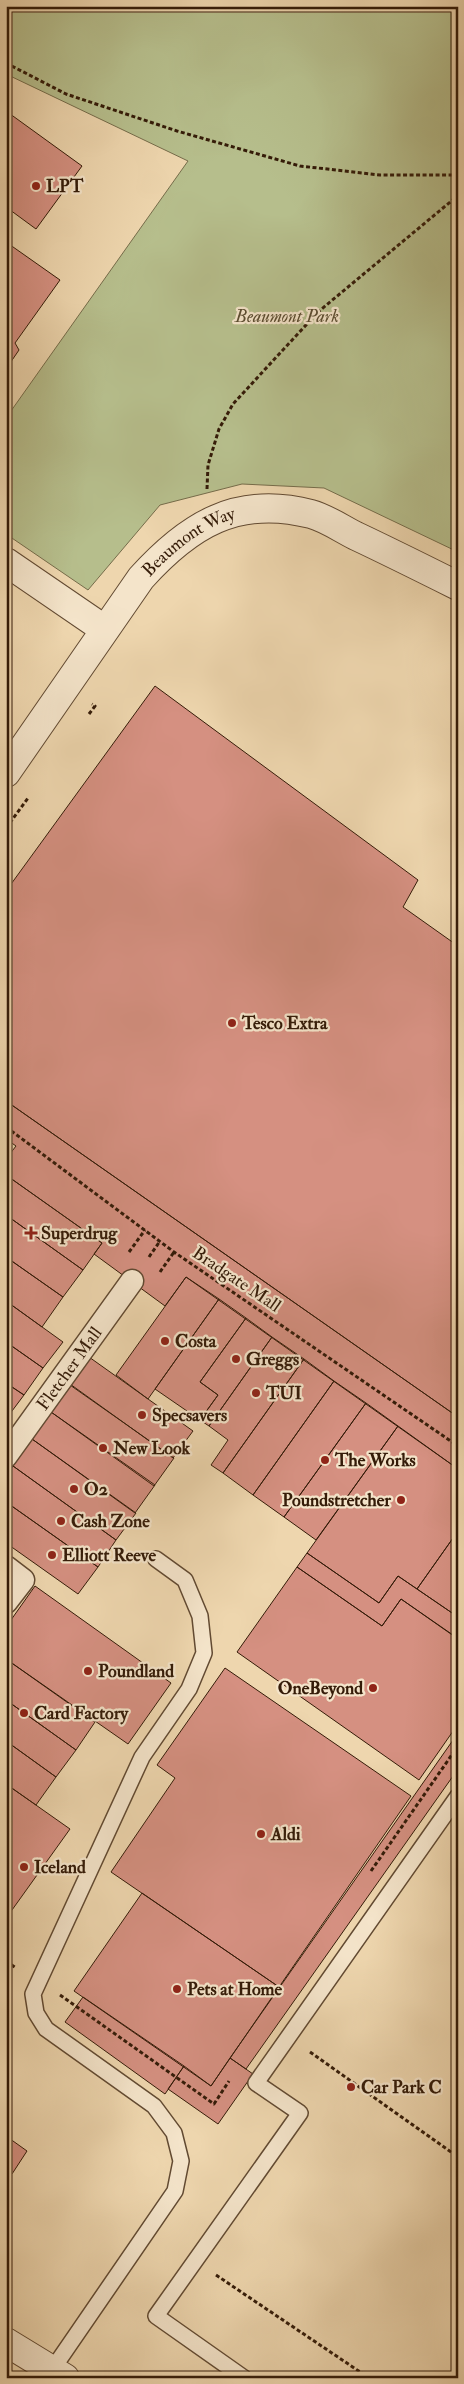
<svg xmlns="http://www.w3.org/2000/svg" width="464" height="2384" font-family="'IM FELL Double Pica',serif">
	<rect width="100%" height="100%" fill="#eed6ae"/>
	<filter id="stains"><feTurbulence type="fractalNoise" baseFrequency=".004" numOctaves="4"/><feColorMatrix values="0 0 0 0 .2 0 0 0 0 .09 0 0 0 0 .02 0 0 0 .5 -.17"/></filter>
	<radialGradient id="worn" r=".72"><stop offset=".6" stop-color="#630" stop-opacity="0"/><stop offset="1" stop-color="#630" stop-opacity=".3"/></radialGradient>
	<path fill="#b6be8c" stroke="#756c4a" d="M6,6H458V552L324,488L242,484L160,505L88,590L6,534V418L188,161L6,74Z"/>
	<path fill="#d59081" stroke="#341b08" d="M6,111L82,166L36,229L6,207Z
		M6,242L60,280L15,343L19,350L6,369Z
		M155,686L418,880L403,907L458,946V1417L6,1101V891Z
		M6,1101L458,1417V1469L186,1277L165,1306L94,1254L102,1243L6,1175V1159L16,1146L6,1139Z
		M6,1175L102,1243L83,1270L6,1215Z
		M6,1215L83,1270L63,1297L6,1257Z
		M6,1257L63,1297L42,1327L6,1301Z
		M186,1277L219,1299L148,1399L116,1375Z
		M219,1299L246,1318L200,1382L218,1395L200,1420L155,1389Z
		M6,1301L63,1342L43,1368L6,1342Z
		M246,1318L272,1337L209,1426L200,1420L218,1395L200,1382Z
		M272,1337L304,1359L223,1473L211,1465L228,1440L209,1426Z
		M6,1342L43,1368L24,1395L6,1383Z
		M89,1357L193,1431L173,1458L70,1384Z
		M304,1359L334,1381L253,1495L223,1473Z
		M334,1381L366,1403L284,1517L253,1495Z
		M6,1383L24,1395L6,1419Z
		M70,1385L174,1458L154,1486L51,1412Z
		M366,1403L398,1426L316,1540L284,1517Z
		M51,1412L155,1485L135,1513L32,1439Z
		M398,1426L458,1469V1531L417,1589L398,1576L379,1603L307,1553Z
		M32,1439L136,1513L116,1540L13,1466Z
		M13,1466L116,1540L98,1567L6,1502V1476Z
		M6,1502L98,1567L78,1594L6,1543Z
		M458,1531V1617L417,1589Z
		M307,1553L379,1603L398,1576L458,1617V1628L453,1635L401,1599L382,1626L297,1567Z
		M297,1567L382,1626L401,1599L458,1639V1724L419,1780L237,1652Z
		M35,1586L171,1683L128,1744L6,1659V1627Z
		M6,1659L95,1722L76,1750L6,1700Z
		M225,1668L411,1796L279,1987L111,1872L175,1778L157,1765Z
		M6,1700L76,1750L56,1777L6,1741Z
		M458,1733V1769L246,2069L230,2058Z
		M6,1741L56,1777L36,1805L6,1784Z
		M6,1784L70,1829L12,1910L6,1905Z
		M142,1893L279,1987L211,2086L74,1991Z
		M6,1905L12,1910L6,1918Z
		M83,1997L184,2066L165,2094L65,2022Z
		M230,2058L253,2074L218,2124L168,2089L184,2066L211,2086Z
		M6,2136L27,2151L12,2174L6,2170Z"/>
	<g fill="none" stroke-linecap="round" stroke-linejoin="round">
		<defs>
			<path id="service" d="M52,2370L175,2191L181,2161L174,2133L154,2106L46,2029L36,2013L33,1994L142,1757L189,1689L204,1653L200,1616L185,1580L156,1559
				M244,2378L156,2316L300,2113L256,2083L458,1796"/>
			<g id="pedestrian">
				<path id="s1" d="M6,1456L132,1281"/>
				<path d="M6,1567L23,1580L6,1602"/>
			</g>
			<g id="minor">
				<path d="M6,562L104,629"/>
				<path id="s2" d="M6,773L141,578C189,525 237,495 311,514C326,518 342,529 356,536C390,552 424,569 458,586"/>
				<path d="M6,2342L65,2378"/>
			</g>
		</defs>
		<use href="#service" stroke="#624a32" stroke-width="18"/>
		<use href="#pedestrian" stroke="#624a32" stroke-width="25"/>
		<use href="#minor" stroke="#624a32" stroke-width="30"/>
		<path stroke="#341b08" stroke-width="3" stroke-dasharray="4 2.5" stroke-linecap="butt" d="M6,63L66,94L177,131L300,166L380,175H458
			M455,175L458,230
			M207,489L208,465L219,429L233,404L318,312L455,198
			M89,714L95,706L92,704
			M6,828L28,798
			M6,1127L174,1252L458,1446
			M129,1252L145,1230
			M149,1257L160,1241
			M160,1272L174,1252
			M371,1871L458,1746
			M6,1961L16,1968
			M60,1995L214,2104L229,2081
			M310,2052L458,2157
			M216,2275L369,2378"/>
		<use href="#service" stroke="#f4e4ca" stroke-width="15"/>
		<use href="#pedestrian" stroke="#f4e4ca" stroke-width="22"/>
		<use href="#minor" stroke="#f4e4ca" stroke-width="28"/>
	</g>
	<g fill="#8f2418" stroke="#f4e4ca" stroke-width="2">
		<circle cx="36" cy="186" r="5"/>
		<circle cx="232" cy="1023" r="5"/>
		<path d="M28.5 1225.5h5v5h5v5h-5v5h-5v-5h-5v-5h5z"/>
		<circle cx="165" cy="1341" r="5"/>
		<circle cx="236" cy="1359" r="5"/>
		<circle cx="256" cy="1393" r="5"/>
		<circle cx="142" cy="1415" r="5"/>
		<circle cx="103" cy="1448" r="5"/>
		<circle cx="325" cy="1460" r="5"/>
		<circle cx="74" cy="1489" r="5"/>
		<circle cx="401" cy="1500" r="5"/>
		<circle cx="61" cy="1521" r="5"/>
		<circle cx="52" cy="1555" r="5"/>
		<circle cx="88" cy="1671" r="5"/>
		<circle cx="373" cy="1688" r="5"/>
		<circle cx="24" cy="1713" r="5"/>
		<circle cx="261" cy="1834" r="5"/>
		<circle cx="24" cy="1867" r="5"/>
		<circle cx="177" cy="1989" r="5"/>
		<circle cx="351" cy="2087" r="5"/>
	</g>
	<g text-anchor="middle" stroke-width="4.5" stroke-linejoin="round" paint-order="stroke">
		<g font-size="18" font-weight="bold" fill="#341b08" stroke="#f4e4ca" text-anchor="start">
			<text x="46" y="192">LPT</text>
			<text x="242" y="1029">Tesco Extra</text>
			<text x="41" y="1239">Superdrug</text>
			<text x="175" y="1347">Costa</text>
			<text x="246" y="1365">Greggs</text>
			<text x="266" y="1399">TUI</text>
			<text x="152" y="1421">Specsavers</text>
			<text x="113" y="1454">New Look</text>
			<text x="335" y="1466">The Works</text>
			<text x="84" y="1495">O2</text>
			<text x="391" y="1506" text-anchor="end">Poundstretcher</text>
			<text x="71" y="1527">Cash Zone</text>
			<text x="62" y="1561">Elliott Reeve</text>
			<text x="98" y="1677">Poundland</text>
			<text x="363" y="1694" text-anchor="end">OneBeyond</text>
			<text x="34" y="1719">Card Factory</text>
			<text x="271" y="1840">Aldi</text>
			<text x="34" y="1873">Iceland</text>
			<text x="187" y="1995">Pets at Home</text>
			<text x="361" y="2093">Car Park C</text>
		</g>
		<g font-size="18" font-style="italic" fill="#5b4c30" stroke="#f4e4ca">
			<text x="287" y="322">Beaumont Park</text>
		</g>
		<g font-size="18" fill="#341b08" stroke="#f4e4ca">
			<text dy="6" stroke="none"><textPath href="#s2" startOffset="298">Beaumont Way</textPath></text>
			<text transform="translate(237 1279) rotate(34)" y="6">Bradgate Mall</text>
			<text dy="6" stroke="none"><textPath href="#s1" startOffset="108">Fletcher Mall</textPath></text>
		</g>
	</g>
	<rect width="464" height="2384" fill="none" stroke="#eed6ae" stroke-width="25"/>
	<rect x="8" y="8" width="449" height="2369" fill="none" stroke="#341b08" stroke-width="2.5"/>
	<rect x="12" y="12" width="439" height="2359" fill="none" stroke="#341b08"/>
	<rect width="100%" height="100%" filter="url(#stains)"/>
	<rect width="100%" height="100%" fill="url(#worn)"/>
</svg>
